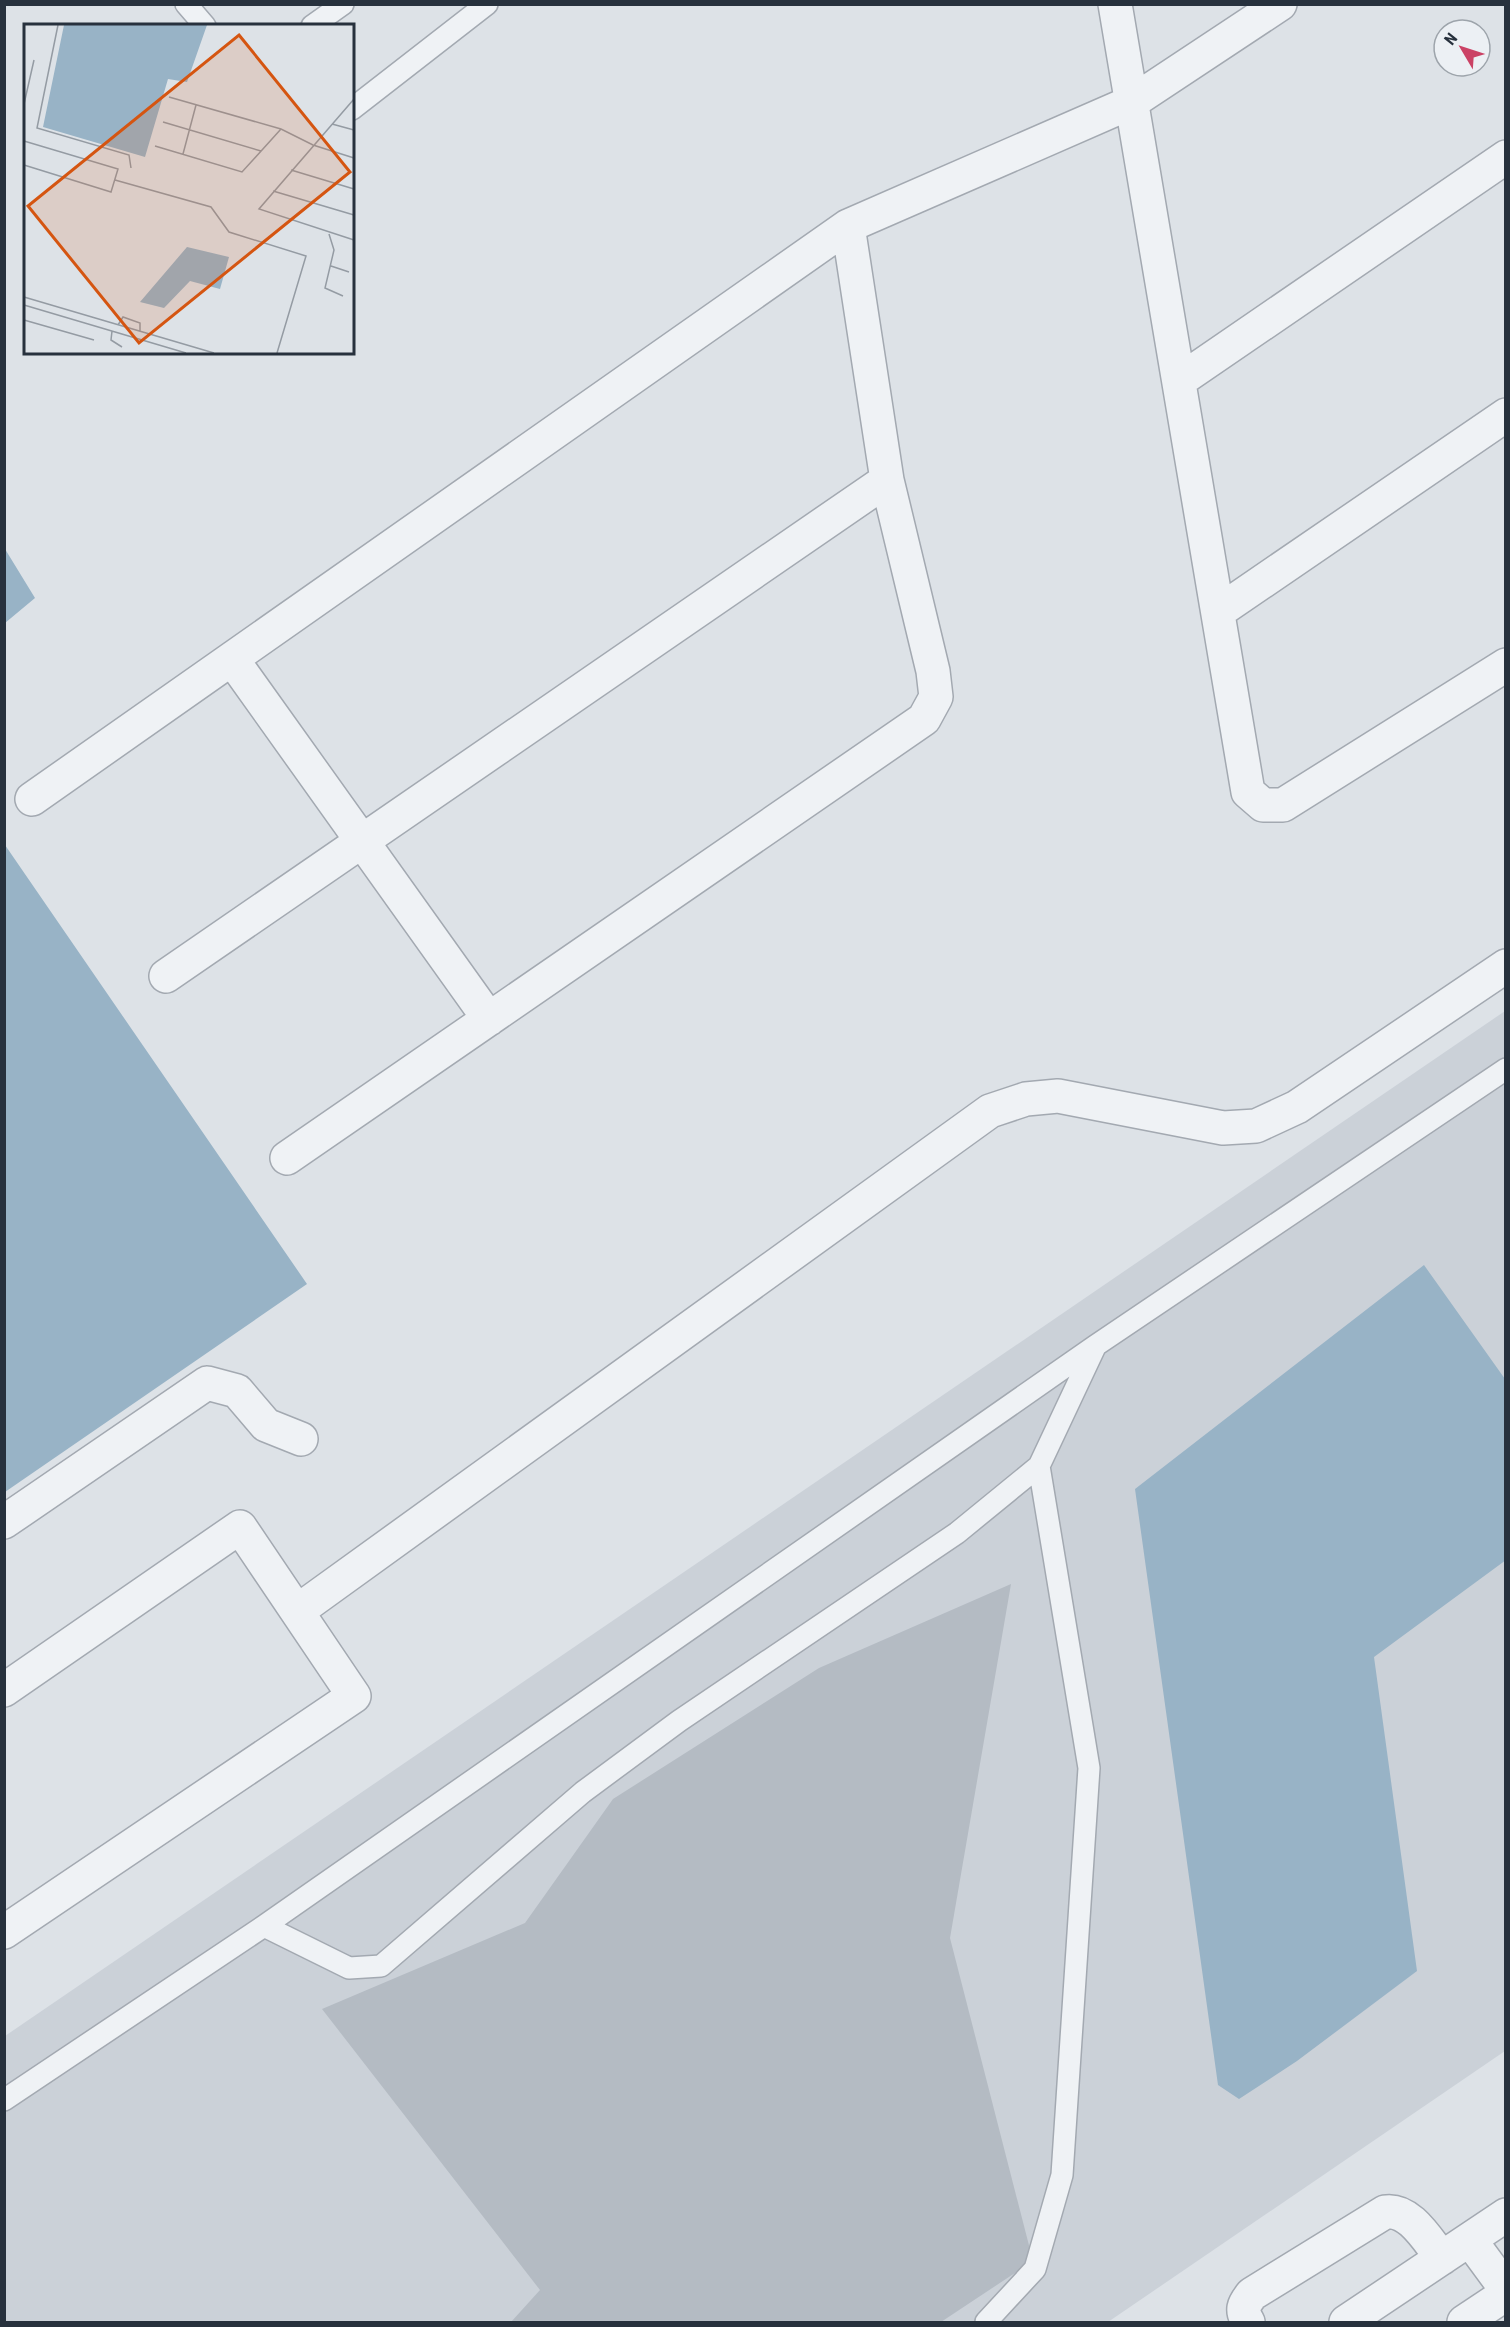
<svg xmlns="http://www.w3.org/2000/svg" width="1510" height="2327" font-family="'Roboto Condensed',sans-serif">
	<rect width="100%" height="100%" fill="#dde2e7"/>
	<path fill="#cbd1d8" d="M1505,1011V2051L1108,2322H5V2036Z"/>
	<path fill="#98b3c6" d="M5,549L35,598L5,623H4Z
		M5,845L307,1284L5,1492L4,1491Z
		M1424,1265L1505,1379L1506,1560L1374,1657L1417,1971L1297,2061L1239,2099L1218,2085L1135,1489Z"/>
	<path fill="#b4bbc3" d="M1011,1584L950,1938L1033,2261L941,2322H511L540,2290L322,2009L525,1923L613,1799L819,1668Z"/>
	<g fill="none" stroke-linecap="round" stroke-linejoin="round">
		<defs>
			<path id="service" d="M186,4L205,26
				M312,26L343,4
				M352,109L487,4
				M264,1926L349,1968L381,1966L583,1792L679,1721L957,1533L1039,1466L1095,1347
				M4,2100L264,1926L1095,1346L1506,1069
				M986,2322L1035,2269L1062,2175L1089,1768L1039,1466"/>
			<path id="minor" d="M1115,4L1248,792L1263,805H1283L1506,665
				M1179,381L1506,157
				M1218,612L1506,415
				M232,659L489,1019
				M32,799L848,226L1132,102L1280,4
				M166,976L887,480
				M287,1158L924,719L936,697L933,671L887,480L848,226
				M4,1522L207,1383L237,1391L266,1425L301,1439
				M299,1610L990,1111L1026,1099L1058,1096L1223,1128L1256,1126L1297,1107L1506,966
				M4,1690L240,1527L354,1696L4,1932
				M1470,2240L1506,2289
				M1248,2322C1241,2310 1243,2305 1252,2294L1385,2212C1410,2208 1428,2241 1442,2258
				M1346,2322L1506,2215"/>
			<path id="tertiary" d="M1464,2322L1506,2294"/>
		</defs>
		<use href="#service" stroke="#a3a9b1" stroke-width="24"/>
		<use href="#minor" stroke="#a3a9b1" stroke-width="36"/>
		<use href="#tertiary" stroke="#a3a9b1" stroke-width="36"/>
		<use href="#service" stroke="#eff2f5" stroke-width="21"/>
		<use href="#minor" stroke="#eff2f5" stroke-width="33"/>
		<use href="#tertiary" stroke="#eff2f5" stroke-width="33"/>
	</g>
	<g transform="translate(24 24)">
		<rect width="330" height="330" fill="#dde2e7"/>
		<path d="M40,1H183L163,58L144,55L121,133L19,103ZM163,223L205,233L196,265L166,257L140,284L116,278Z" fill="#98b3c6"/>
		<path fill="none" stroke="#949ba3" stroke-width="1.5" d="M34,1L13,104L105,131L107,144M145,73L257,105L289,121L330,134M330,75L235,185L330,216M0,80L10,36M139,98L237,127M308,100L330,106M0,117L94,145L87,168L0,141M131,122L218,148L257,105M159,130L172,81M267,146L330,165M91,156L187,183L205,208L282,232L253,329M249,167L330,191M305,210L310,226L301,264L319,272M307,242L325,248M0,273L190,329M0,281L162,329M0,296L70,316M94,301L99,293L116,299V308M88,307L87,316L98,323"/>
		<path fill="#d55511" fill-opacity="0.15" stroke="#d55511" stroke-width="3" d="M215,11L326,148L115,319L4,182Z"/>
		<rect width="330" height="330" fill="none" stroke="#27313d" stroke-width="3"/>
	</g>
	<rect width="1510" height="2327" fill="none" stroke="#27313d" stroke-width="12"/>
	<g transform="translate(1462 48) rotate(309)"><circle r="28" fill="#ecf0f4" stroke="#9da4ab" stroke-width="1.5"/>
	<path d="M0-4.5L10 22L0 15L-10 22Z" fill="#cb4265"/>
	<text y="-9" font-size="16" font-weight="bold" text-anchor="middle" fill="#27313d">N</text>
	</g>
</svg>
